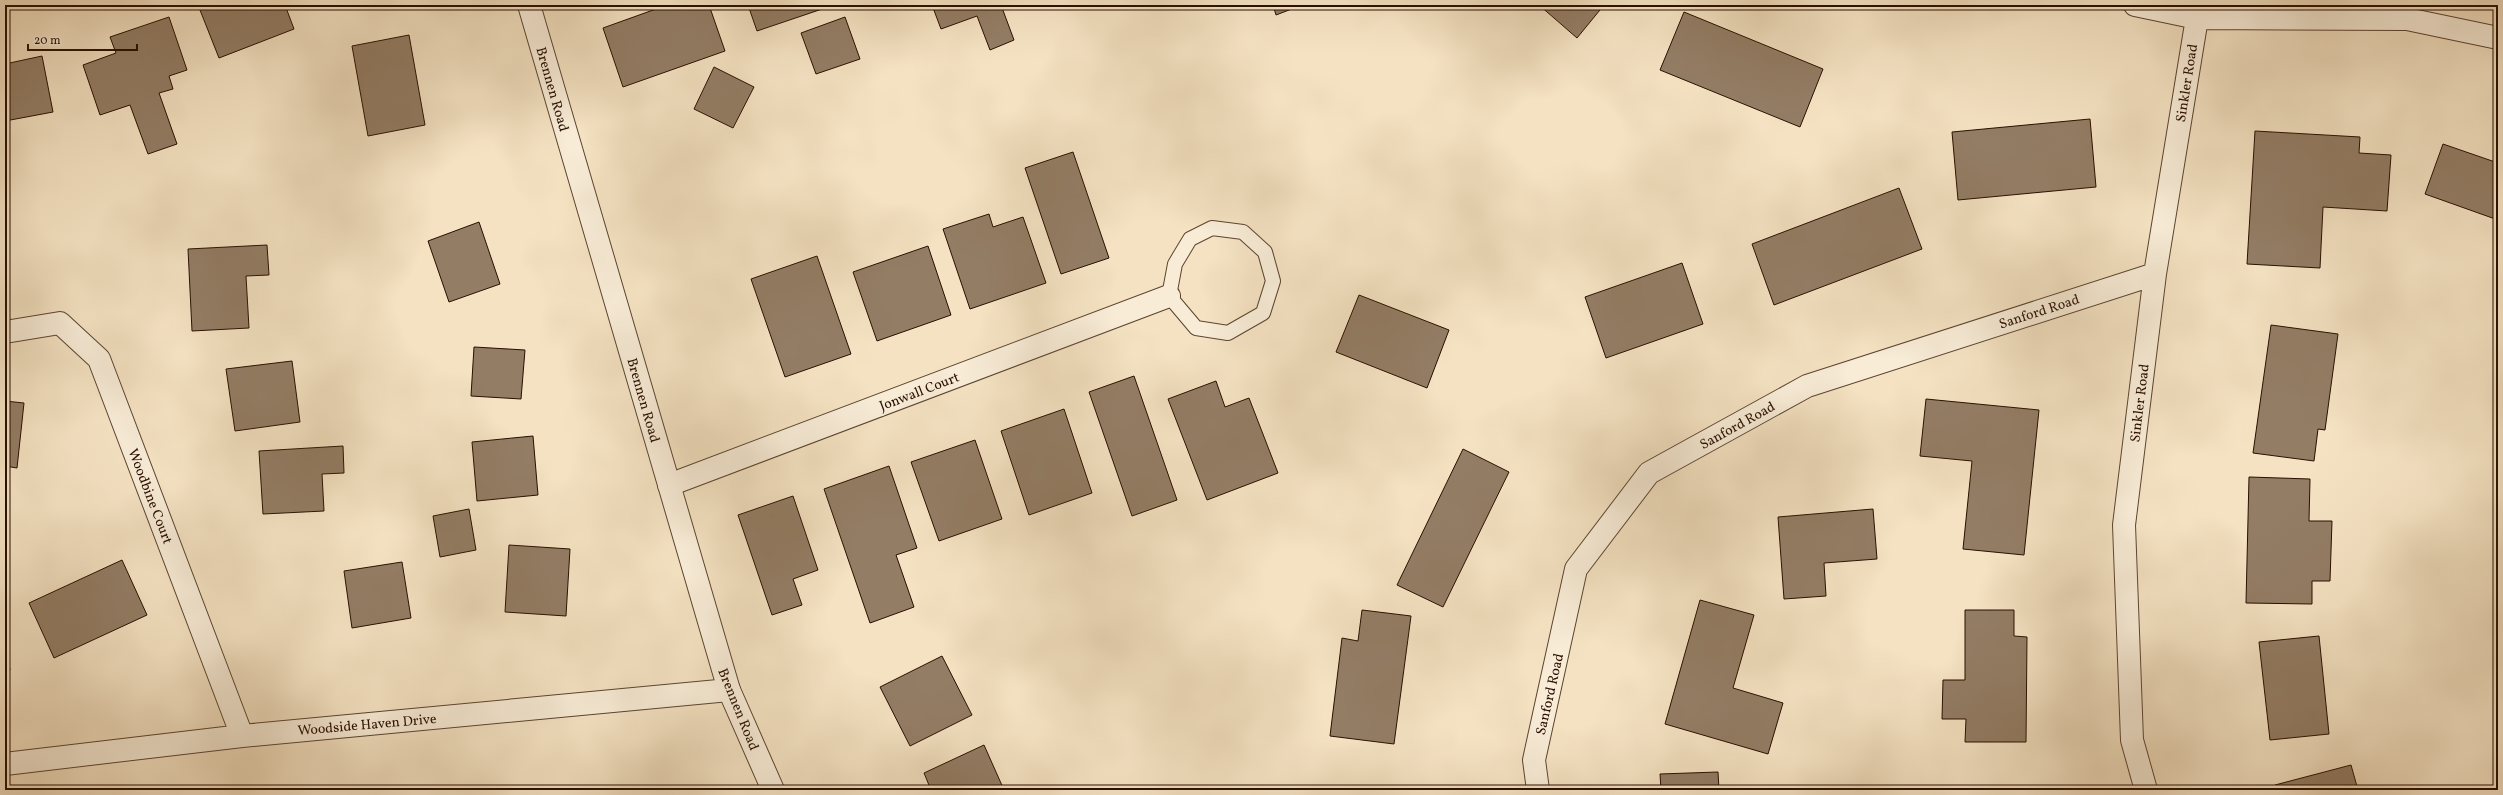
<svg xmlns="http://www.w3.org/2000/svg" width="2503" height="795" font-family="Vollkorn,serif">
	<rect width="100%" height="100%" fill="#f4e2c2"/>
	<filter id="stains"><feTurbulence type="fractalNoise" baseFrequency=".005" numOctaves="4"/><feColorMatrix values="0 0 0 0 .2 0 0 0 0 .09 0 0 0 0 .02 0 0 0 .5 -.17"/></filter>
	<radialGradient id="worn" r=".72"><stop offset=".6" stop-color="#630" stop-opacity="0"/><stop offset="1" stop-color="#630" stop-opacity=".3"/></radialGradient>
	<path fill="#937d65" stroke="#290f00" d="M198,5H285L294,29L219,58Z
		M667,5H709L725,51L623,87L603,28Z
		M748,5H834L757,31Z
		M932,5H978L980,9L990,5H1001L1014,40L990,50L977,16L941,29Z
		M1273,5H1302L1276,15Z
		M1539,5H1604L1577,38Z
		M1684,12L1823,69L1800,127L1660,70Z
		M169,17L187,70L169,76L173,89L159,93L177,144L148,154L130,105L100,115L83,65L116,53L110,37Z
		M845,17L860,59L816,74L801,33Z
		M409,35L425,125L368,136L352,46Z
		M42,56L53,112L5,121V64Z
		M714,67L754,87L733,128L694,109Z
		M2090,119L2096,187L1958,200L1952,132Z
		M2255,131L2360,137L2359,153L2391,155L2387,211L2323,207L2320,268L2247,264Z
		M2443,144L2498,163V220L2425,194Z
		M1073,152L1109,258L1061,274L1025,168Z
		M1899,188L1922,249L1774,305L1752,244Z
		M989,214L993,227L1023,217L1046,283L970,309L943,229Z
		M479,222L500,284L449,302L428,241Z
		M267,245L269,275L246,276L249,328L192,331L188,249Z
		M928,246L951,315L877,341L853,272Z
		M817,256L851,354L785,377L751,279Z
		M1682,263L1703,324L1606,358L1585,297Z
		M1359,295L1449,330L1427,388L1336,352Z
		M2271,325L2338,334L2325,430L2318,429L2314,461L2253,453Z
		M474,347L525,350L521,399L471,396Z
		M292,361L300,422L235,431L226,369Z
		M1134,376L1177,500L1132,516L1089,392Z
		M1216,381L1225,407L1249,398L1278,473L1207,500L1168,399Z
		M1926,399L2039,410L2024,555L1963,549L1972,461L1920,456Z
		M5,401L24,403L17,468L5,466Z
		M1064,409L1092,493L1029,515L1001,431Z
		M533,436L538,495L477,501L472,442Z
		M975,440L1002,519L939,541L911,462Z
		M343,446L344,473L322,474L324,511L263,514L259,451Z
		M1463,449L1509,472L1443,607L1397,585Z
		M889,466L917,548L896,555L914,607L870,623L824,489Z
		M2249,477L2310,479L2309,521H2332L2330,581H2312V604L2246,603Z
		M793,496L818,570L793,579L802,605L772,615L738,515Z
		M469,509L476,550L440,557L433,516Z
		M1873,509L1877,559L1824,563L1826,596L1784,599L1778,517Z
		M509,545L570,549L566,616L505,612Z
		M122,560L147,615L54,658L29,603Z
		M402,562L411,618L352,628L344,571Z
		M1700,600L1754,615L1733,688L1783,703L1768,754L1665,724Z
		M1362,610L1411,616L1394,744L1330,736L1342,638L1358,641Z
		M1965,610H2014V636L2027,637L2026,742H1965L1966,719H1942L1943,680H1965Z
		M2319,636L2329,734L2270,740L2259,642Z
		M5,645L10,670L5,671Z
		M942,656L972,715L910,746L880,687Z
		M984,745L1004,790H931L924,773Z
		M2351,765L2358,790H2276L2275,785Z
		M1718,772L1719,790H1661L1660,774Z
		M2017,787L2018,790H2001Z"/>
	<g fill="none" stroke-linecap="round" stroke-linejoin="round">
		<defs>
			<path id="service" d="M1212,228L1243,232L1265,252L1273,281L1263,313L1228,333L1196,328L1169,296L1175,264L1190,239Z"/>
			<path id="minor" d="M2135,5L2197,18L2407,19L2498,38
				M5,332L60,323L99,359L242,736
				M669,485L1169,296
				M5,764L242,736L729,690
				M1538,790L1534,760L1576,569L1649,473L1807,386L2155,274
				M2146,790L2132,740L2124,525L2155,274L2197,18"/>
			<path id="tertiary" d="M529,5L729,690L773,790"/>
		</defs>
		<use href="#service" stroke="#5c4430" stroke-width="16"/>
		<use href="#minor" stroke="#5c4430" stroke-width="24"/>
		<use href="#tertiary" stroke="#5c4430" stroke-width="24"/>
		<use href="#service" stroke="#f8ecd7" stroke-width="14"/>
		<use href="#minor" stroke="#f8ecd7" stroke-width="22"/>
		<use href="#tertiary" stroke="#f8ecd7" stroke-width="22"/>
	</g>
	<g text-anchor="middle" stroke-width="3.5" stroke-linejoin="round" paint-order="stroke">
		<g font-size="14" fill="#290f00" stroke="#f8ecd7">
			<text transform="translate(2186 83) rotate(-81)" y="5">Sinkler Road</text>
			<text transform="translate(553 89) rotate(74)" y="5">Brennen Road</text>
			<text transform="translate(2039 311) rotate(-18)" y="5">Sanford Road</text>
			<text transform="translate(919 391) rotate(-21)" y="5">Jonwall Court</text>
			<text transform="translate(644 400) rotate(74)" y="5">Brennen Road</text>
			<text transform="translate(2139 403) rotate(-83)" y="5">Sinkler Road</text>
			<text transform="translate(1737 425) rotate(-29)" y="5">Sanford Road</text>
			<text transform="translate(151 496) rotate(69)" y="5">Woodbine Court</text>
			<text transform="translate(1549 694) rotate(-77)" y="5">Sanford Road</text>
			<text transform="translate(739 709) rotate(68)" y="5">Brennen Road</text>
			<text transform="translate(367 724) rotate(-5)" y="5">Woodside Haven Drive</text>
		</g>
	</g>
	<rect width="2503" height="795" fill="none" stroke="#f4e2c2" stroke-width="20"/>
	<rect x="6" y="6" width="2491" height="783" fill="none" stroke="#290f00" stroke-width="2"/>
	<rect x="10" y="10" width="2483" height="775" fill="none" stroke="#290f00"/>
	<path d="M28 44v6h109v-6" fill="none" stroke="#290f00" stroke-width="2"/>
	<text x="34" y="44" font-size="12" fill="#290f00" stroke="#f8ecd7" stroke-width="3" paint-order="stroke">20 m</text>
	<rect width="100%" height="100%" filter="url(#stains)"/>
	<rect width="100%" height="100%" fill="url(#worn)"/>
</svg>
